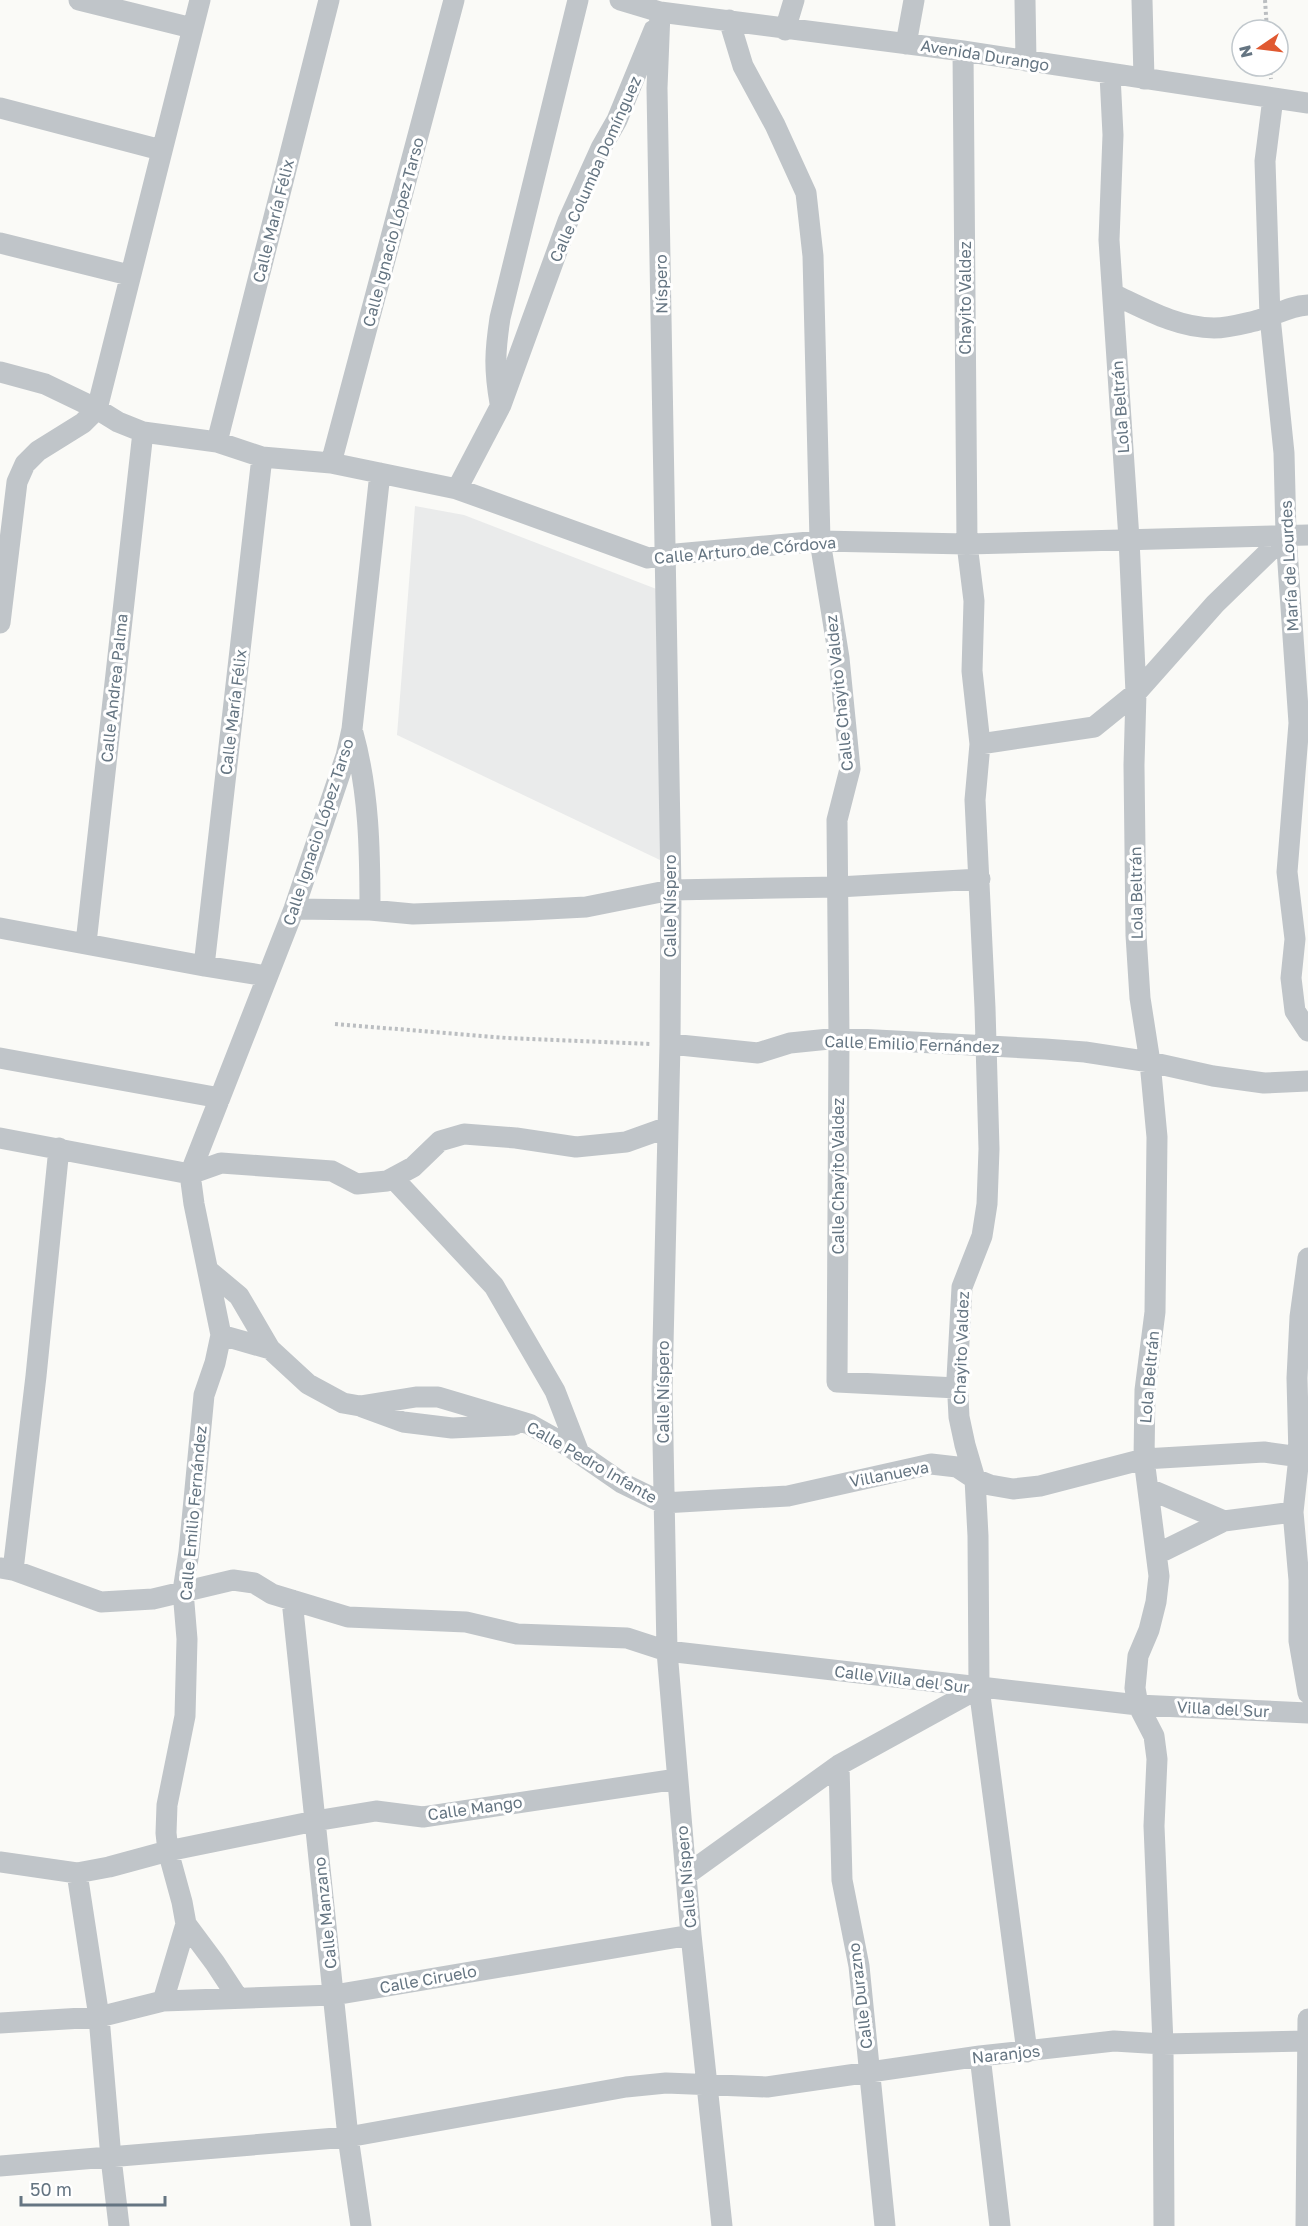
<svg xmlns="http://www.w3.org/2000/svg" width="1308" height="2226" font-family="'Golos Text',sans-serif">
	<rect width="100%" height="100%" fill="#fafaf7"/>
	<path fill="#eaebeb" d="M415,506L464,515L659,590L660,860L397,735Z"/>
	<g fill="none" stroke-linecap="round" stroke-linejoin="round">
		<path stroke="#bbbec1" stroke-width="4" stroke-dasharray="3 3" stroke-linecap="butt" d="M1265,0L1267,30
			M1270,66L1271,79
			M335,1024L507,1038L651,1044"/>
		<path stroke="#c0c5c9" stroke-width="21" d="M79,0L192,28
			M620,0L660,12L963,51L1308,103
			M1025,0L1026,61
			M1142,0L1144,79
			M660,12L657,88L671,890L670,1044L662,1388L667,1651L691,1935L722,2226
			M729,20L743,66L775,125L806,193L813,256L820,541L839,658L850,769L837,820L839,1038L837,1382L957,1388
			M785,30L794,0
			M906,44L914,0
			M963,51L967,544L974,601L972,671L980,744L975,800L985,1008L989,1149L987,1204L982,1236L962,1287L957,1378L959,1417L965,1445L975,1479L978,1536L979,1688L1027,2052
			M1110,75L1113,135L1109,240L1129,539L1136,693L1134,765L1136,935L1140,998L1150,1062L1157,1137L1155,1312L1145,1390L1144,1459L1159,1576L1156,1602L1149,1630L1138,1656L1135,1688L1138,1705L1154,1736L1157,1759L1154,1826L1163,2044L1164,2226
			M1273,98L1265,161L1270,317L1284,453L1286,535L1299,723L1287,872L1295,939L1291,978L1295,1011L1308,1031
			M0,108L161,150
			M0,243L129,275
			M1113,294C1145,309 1178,328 1214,328C1228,328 1242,324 1255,321C1274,316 1289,306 1308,305
			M0,372L45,384L97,409L118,422L143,432L217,442L262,457L331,463L457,489L648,558L665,555L820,541L967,544L1308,535
			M500,403C494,369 495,351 500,318L578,0
			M217,442L329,0
			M331,463L454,0
			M457,489L501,405L568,221L601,148L617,120L654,30
			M0,623L17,482L25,464L38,451L83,423L97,409L200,0
			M353,733C369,791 370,850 370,910
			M980,744L1094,727L1136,693L1215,604L1286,535
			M294,909L370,910L413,914L528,910L586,907L671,890L838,887L980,879
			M0,928L204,966L267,976
			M86,943L143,432
			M204,966L262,457
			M670,1044L758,1053L790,1043L839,1038L1045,1049L1085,1052L1150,1062L1213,1076L1264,1083L1308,1081
			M0,1058L220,1098
			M0,1138L190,1174
			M190,1174L221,1163L332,1171L357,1184L387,1181L413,1167L440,1141L464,1134L516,1138L576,1147L626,1142L668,1127
			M393,1178L494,1286L555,1391L579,1453
			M1308,1258L1300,1317L1297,1378L1299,1457L1293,1512L1299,1580V1641L1308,1693
			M209,1271L239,1296L270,1349
			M221,1335L270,1349L308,1384L343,1403L360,1406L416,1397H438L529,1424L570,1447L622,1483L663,1503L788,1496L931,1464L957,1467L975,1479L990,1485L1013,1489L1040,1486L1144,1459L1264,1452L1308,1458
			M362,1407L403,1422L452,1428L514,1425
			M1149,1489L1224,1521
			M1157,1554L1224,1521L1293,1512
			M0,1568L13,1570L101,1602L153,1599L233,1580L254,1583L272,1594L348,1617L466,1622L517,1634L627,1638L667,1651L1138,1705L1308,1713
			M13,1570L36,1376L59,1148
			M292,1600L348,2137L361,2226
			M839,1765L842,1880L859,1966L885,2226
			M0,1862L77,1873L109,1867L168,1851L315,1821L376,1811L423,1817L677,1779
			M77,1873L99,2017L111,2158L119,2226
			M686,1875L839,1765L979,1688
			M238,1998L215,1963L186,1924L182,1902L168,1851L166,1833L167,1805L185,1716L187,1639L183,1591L189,1552L204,1395L215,1363L221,1335L194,1204L190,1174L294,909L346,756L352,729L380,473
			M163,2001L186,1924
			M0,2023L99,2017L163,2001L334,1995L691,1935
			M980,2056L1000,2226
			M0,2166L348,2137L626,2087L666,2083L767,2087L980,2056L1114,2041L1163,2044L1308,2041
			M1306,2226L1308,2019"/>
	</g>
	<g text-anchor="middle" stroke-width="6" stroke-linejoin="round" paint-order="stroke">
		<g font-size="16" fill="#657582" stroke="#fff">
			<text transform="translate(985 55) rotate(9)" y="6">Avenida Durango</text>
			<text transform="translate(595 169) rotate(-66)" y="6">Calle Columba Domínguez</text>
			<text transform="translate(273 221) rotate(-76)" y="6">Calle María Félix</text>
			<text transform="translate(393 232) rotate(-75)" y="6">Calle Ignacio López Tarso</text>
			<text transform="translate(661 284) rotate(-91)" y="6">Níspero</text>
			<text transform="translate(965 298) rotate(-90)" y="6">Chayito Valdez</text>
			<text transform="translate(1120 407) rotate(-94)" y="6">Lola Beltrán</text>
			<text transform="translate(745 550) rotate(-5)" y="6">Calle Arturo de Córdova</text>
			<text transform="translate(1289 566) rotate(-93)" y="6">María de Lourdes</text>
			<text transform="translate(114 688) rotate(-84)" y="6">Calle Andrea Palma</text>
			<text transform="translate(839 693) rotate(-96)" y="6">Calle Chayito Valdez</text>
			<text transform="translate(233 712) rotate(-83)" y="6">Calle María Félix</text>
			<text transform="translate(318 832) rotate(-72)" y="6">Calle Ignacio López Tarso</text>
			<text transform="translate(1136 893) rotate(-91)" y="6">Lola Beltrán</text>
			<text transform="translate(670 906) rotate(-90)" y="6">Calle Níspero</text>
			<text transform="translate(912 1044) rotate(2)" y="6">Calle Emilio Fernández</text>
			<text transform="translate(838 1176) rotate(-90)" y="6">Calle Chayito Valdez</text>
			<text transform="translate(961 1348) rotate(-88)" y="6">Chayito Valdez</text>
			<text transform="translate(1149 1377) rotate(-85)" y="6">Lola Beltrán</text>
			<text transform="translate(663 1392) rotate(-90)" y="6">Calle Níspero</text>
			<text transform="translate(592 1462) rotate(30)" y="6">Calle Pedro Infante</text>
			<text transform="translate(889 1474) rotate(-11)" y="6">Villanueva</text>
			<text transform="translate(193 1513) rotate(-85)" y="6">Calle Emilio Fernández</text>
			<text transform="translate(902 1679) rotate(7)" y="6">Calle Villa del Sur</text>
			<text transform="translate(1223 1709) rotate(3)" y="6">Villa del Sur</text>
			<text transform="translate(475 1808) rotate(-8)" y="6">Calle Mango</text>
			<text transform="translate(686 1877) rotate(-95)" y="6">Calle Níspero</text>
			<text transform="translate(325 1913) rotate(-96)" y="6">Calle Manzano</text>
			<text transform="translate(428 1979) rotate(-10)" y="6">Calle Ciruelo</text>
			<text transform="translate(860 1996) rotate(-97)" y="6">Calle Durazno</text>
			<text transform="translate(1006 2054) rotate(-6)" y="6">Naranjos</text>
		</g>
	</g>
	<g transform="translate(1260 48) rotate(256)"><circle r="28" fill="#ffffff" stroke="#c1c8cd" stroke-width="1.5"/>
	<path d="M0-4.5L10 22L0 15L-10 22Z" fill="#e05931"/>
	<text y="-9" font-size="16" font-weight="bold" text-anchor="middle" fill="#657582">N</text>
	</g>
	<path d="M21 2196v9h144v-9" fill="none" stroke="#657582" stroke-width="3"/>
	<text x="30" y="2196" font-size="18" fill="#657582" stroke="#ffffff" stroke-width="4.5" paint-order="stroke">50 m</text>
</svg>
